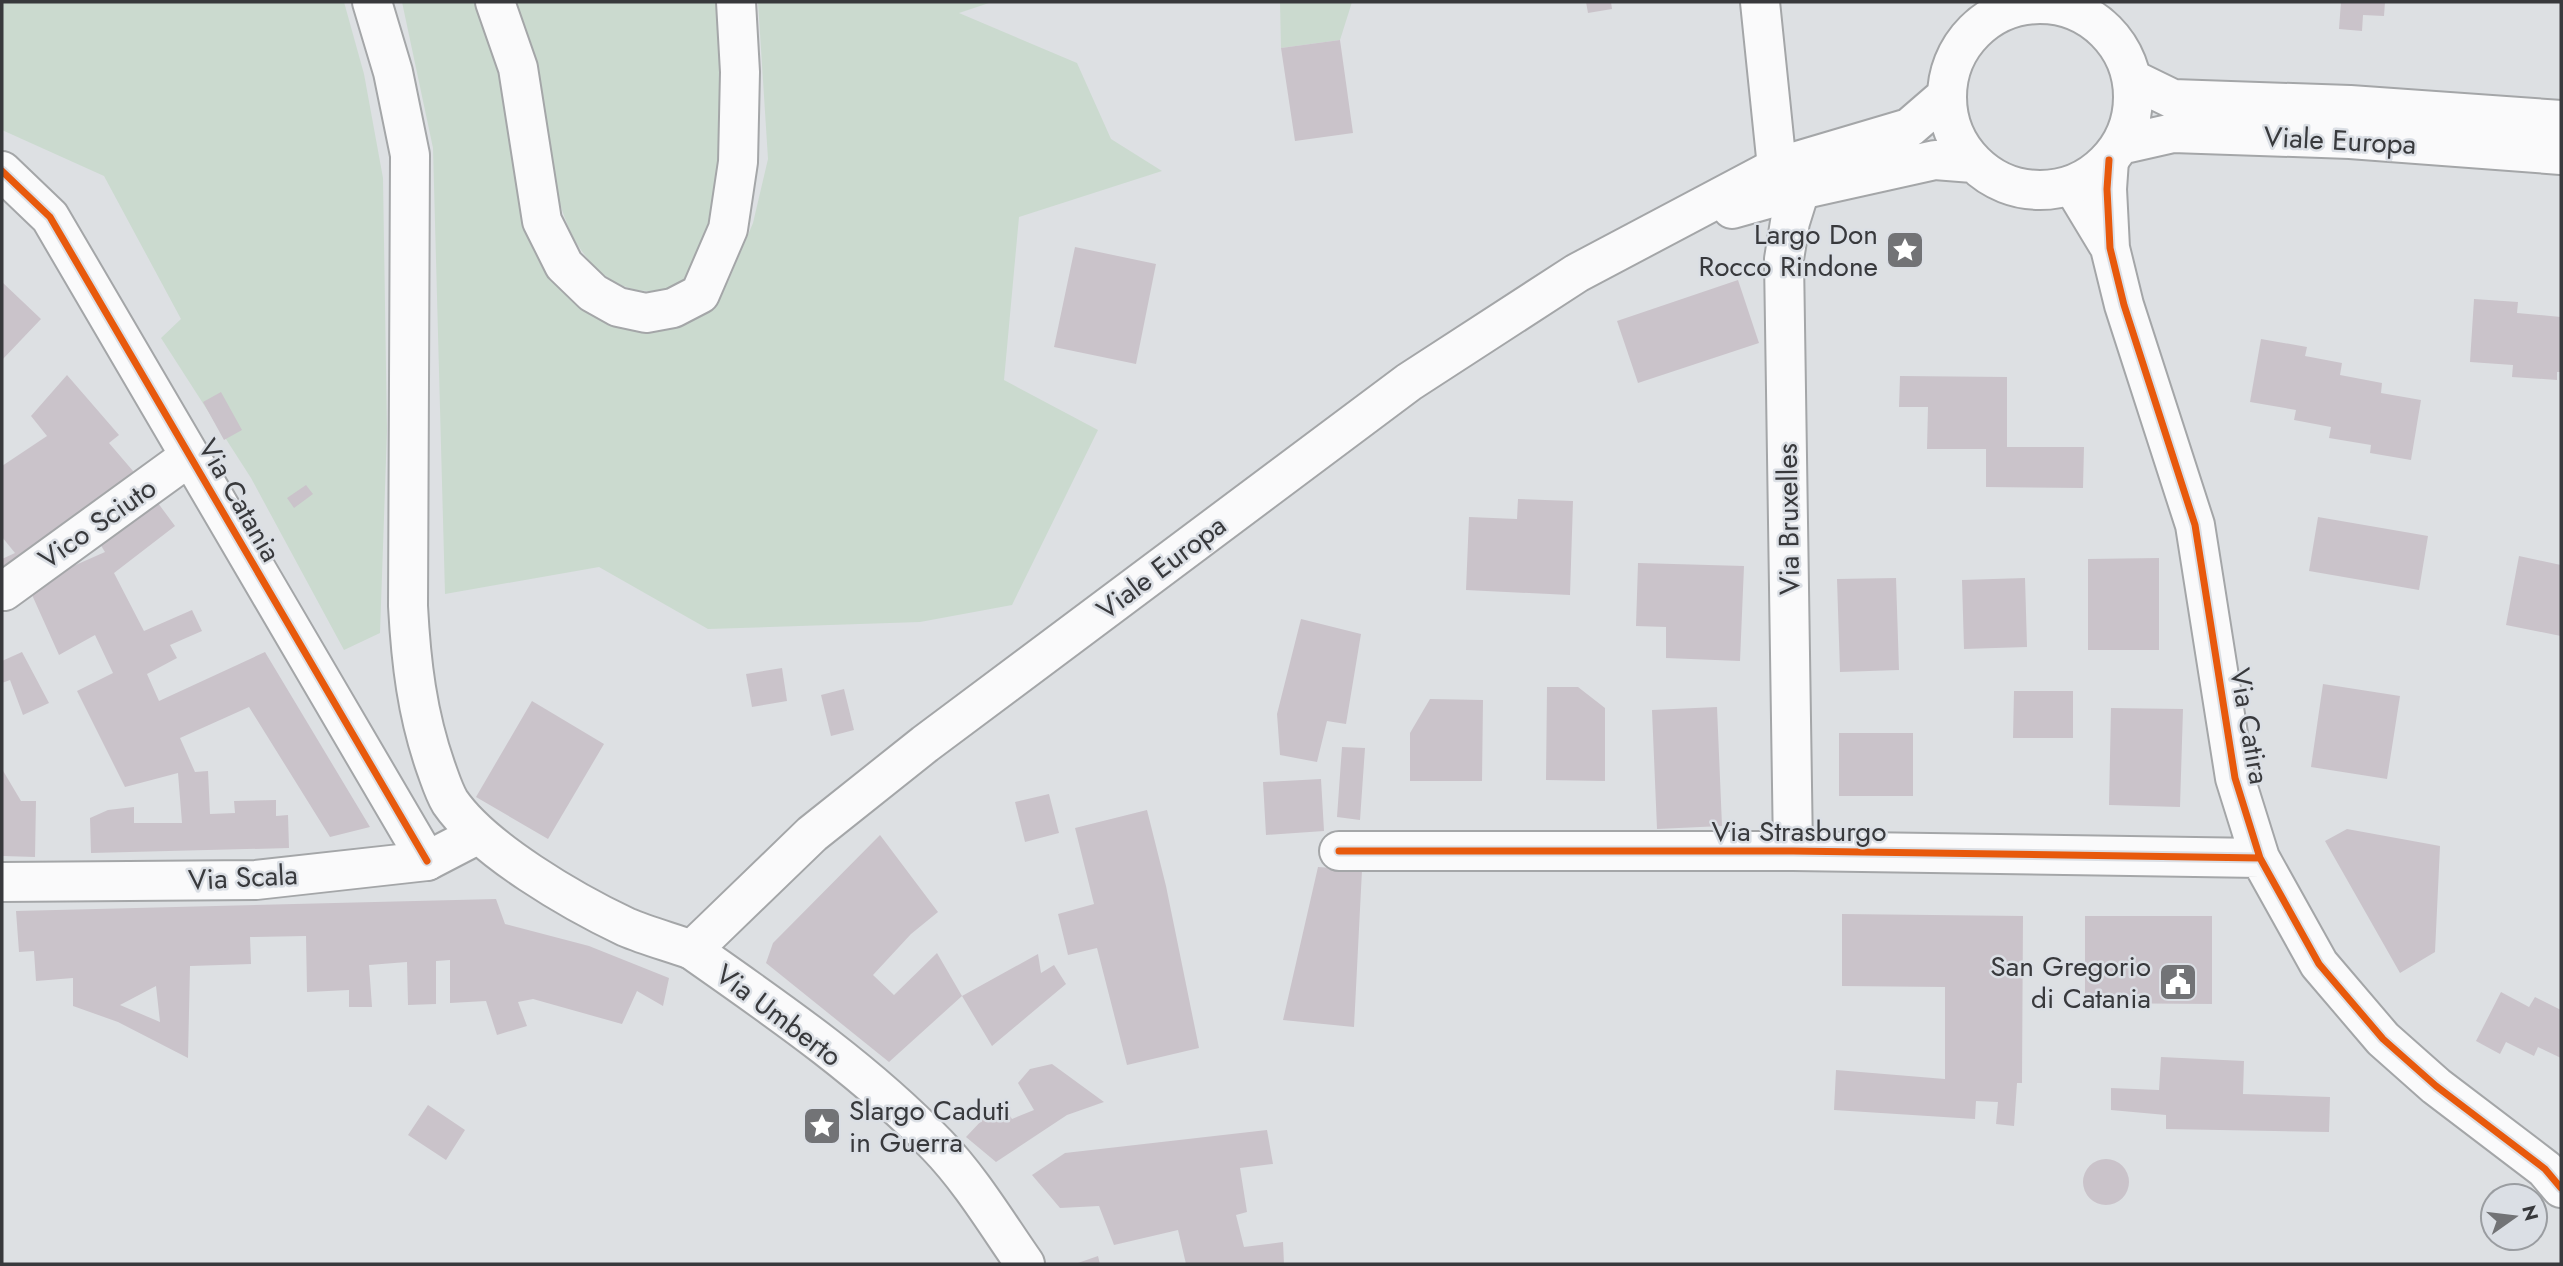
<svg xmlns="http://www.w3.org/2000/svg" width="2563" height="1266" font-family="Jost,sans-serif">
	<rect width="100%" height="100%" fill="#dde0e3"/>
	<path fill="#cbdacf" d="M2,2H344L364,74L383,178L387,431L380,633L344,650L251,478L161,338L181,319L104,176L2,130Z
		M402,2H483L544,259L697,315L728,282L753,223L768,159L758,2H992L959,13L1077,63L1111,139L1162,171L1019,217L1004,380L1098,430L1012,605L920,622L708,629L599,567L445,594L433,148Z
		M514,2H726L725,192L690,279C666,291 644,296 619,284C545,247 550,128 535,57C531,38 521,19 514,2Z
		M1280,2H1352L1340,40L1281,48Z"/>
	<path fill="#cac3ca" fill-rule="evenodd" d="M1586,2H1611L1612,9L1588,13Z
		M2341,2H2385L2384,16L2363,15L2362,31L2339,29Z
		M1340,40L1353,133L1295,141L1281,48Z
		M1075,247L1156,264L1136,364L1054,347Z
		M1738,280L1759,343L1638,383L1617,321Z
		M2,282L41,319L2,360Z
		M2474,299L2518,302L2517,313L2561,317V372H2557V380L2512,377L2513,365L2470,362Z
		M2261,339L2307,347L2305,356L2342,363L2340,375L2382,383L2381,393L2421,400L2411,460L2370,453L2371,445L2329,438L2331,427L2294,420L2296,410L2250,402Z
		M67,375L119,435L109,443L139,478L2,570V559L15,553L2,537V466L47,436L31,416Z
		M1900,376L2007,377V447H2084L2083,488L1986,487V449H1927L1928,407H1899Z
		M221,392L242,430L224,440L203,402Z
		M306,485L313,494L294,508L287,498Z
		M155,499L175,526L114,573L144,631L192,610L202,631L170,645L177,658L147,674L159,701L265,652L370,827L330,837L249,707L180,738L195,772L208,771L210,814L235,813L234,801L276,800V816L288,815L289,848L91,853L90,818L108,810L134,807V823H182L178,773L125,787L77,691L113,673L95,635L59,655L28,586L105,552L100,544Z
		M1518,499L1573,501L1570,595L1466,590L1469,517L1517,519Z
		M2318,517L2428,536L2419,590L2309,571Z
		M2519,556L2561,565V636L2506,625Z
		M2159,558V650H2088V559Z
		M1638,563L1744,566L1740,661L1666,658V627L1636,626Z
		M1896,578L1899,670L1840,672L1837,579Z
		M2025,578L2027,647L1964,649L1962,580Z
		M1301,619L1361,634L1346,724L1327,721L1317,762L1280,755L1277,714Z
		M22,652L49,703L23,715L10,680L2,683V661Z
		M782,668L787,701L752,707L746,674Z
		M2323,684L2400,696L2387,779L2311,767Z
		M1547,687H1578L1605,708V781L1546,780Z
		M844,689L854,730L831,736L821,695Z
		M2014,691H2073V738H2013Z
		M1430,699L1483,700L1482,781H1410V733Z
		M532,701L604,744L548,839L476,797Z
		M1717,707L1722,826L1657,829L1652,710Z
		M2111,708L2183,709L2180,807L2109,805Z
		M1839,733H1913V796H1839Z
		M1342,747L1365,748L1360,820L1337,817Z
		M2,769L21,801H36L35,857L3,856Z
		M1321,779L1324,831L1266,835L1263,782Z
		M1049,794L1059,833L1025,842L1015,802Z
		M1147,810L1166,886L1199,1048L1127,1065L1097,948L1068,955L1058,914L1094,904L1075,828Z
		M2347,829L2440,846L2435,952L2400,973L2325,841Z
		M880,835L938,912L911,934L873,975L894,995L937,953L962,996L889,1062L766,963L773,943Z
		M1318,867L1362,870L1354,1027L1283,1020Z
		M496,899L505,924L589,946L669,978L663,1006L637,991L622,1024L533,999L518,1002L527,1026L497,1035L486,1001L450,1003V960L436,961V1004L408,1005L407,962L369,965L372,1007H349V990L307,992L306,936L250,937L251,964L190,966L188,1058L118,1022L73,1006V978L36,981L34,951L19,952L16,911ZM156,986L160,1022L120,1005Z
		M1842,914L2023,916L2022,1083H2017L2014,1126L1996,1124L1998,1102L1976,1101L1975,1119L1834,1110L1836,1070L1945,1079V987L1842,986Z
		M2085,916H2212V1004L2085,1003Z
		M1038,954L1041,973L1054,965L1066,984L992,1046L962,996Z
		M2501,992L2529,1007L2535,997L2561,1010V1058L2538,1047L2534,1056L2506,1042L2500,1054L2476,1041Z
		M2161,1057L2244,1061L2243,1094L2330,1097L2329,1132L2166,1129V1115L2111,1110V1088L2159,1090Z
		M1052,1064L1104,1102L1067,1115L996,1162L966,1137L1000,1101L1012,1119L1034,1110L1018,1083L1030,1069Z
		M428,1105L465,1130L446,1160L408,1135Z
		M1267,1130L1273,1164L1240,1168L1247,1212L1236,1215L1244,1247L1283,1242L1284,1264H1186L1178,1230L1114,1245L1099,1206L1060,1208L1032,1175L1065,1153Z
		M2083 1182a23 23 0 1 1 46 0a23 23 0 1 1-46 0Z
		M1098,1256L1100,1264H1075Z"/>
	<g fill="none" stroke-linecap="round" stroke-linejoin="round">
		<defs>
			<path id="minor" d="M495,2L518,68L542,221L564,265L593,293L618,307L646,313L673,308L700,294L728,229L738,162L740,72L736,2
				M1760,2L1777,167
				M2109,160L2107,189L2110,248L2124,305L2195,525L2235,778L2260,858L2319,964L2383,1039L2436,1086L2545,1169L2561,1188
				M2,171L50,217L427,861
				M2072,185L2107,243
				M4,591L190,456
				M1339,851H1793L2260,858
				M1793,851L1784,259L1790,222L1800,190
				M692,950C776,1009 865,1070 937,1145C971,1180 997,1224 1025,1264"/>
			<path id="major" d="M372,2L393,72L410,155L408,606C411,662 417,714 436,768C440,779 444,792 450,802C483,850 573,902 626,927C647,936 670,942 692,950L812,834L925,744L1409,382L1577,273L1777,167L1909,128L1946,96
				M1947 97a93 93 0 1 1 186 0a93 93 0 1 1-186 0Z
				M2132,79L2173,99L2350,105L2561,120
				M2120,145L2173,133L2350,139L2561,155
				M1732,209L1800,190L1935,160L1973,163
				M2,882L256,880L427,861L477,835"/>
		</defs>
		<use href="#minor" stroke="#a4a6a8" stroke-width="42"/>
		<use href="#major" stroke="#a4a6a8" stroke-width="42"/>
		<use href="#minor" stroke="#fafafb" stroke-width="38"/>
		<use href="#major" stroke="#fafafb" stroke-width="38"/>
		<defs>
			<path id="cycleway" d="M2109,160L2107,189L2110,248L2124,305L2195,525L2235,778L2260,858L2319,964L2383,1039L2436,1086L2545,1169L2561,1188
				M2,171L50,217L427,861
				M1339,851H1793L2260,858"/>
		</defs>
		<use href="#cycleway" stroke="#dbdfe5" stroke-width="11"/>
		<use href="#cycleway" stroke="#e8590c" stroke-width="7"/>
	</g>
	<defs>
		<symbol id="sight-square" viewBox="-11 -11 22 22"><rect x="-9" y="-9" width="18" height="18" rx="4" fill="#727376" stroke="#dbdfe5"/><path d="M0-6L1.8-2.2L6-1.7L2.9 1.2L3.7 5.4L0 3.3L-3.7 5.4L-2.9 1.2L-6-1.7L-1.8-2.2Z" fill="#fff"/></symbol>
		<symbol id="civic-square" viewBox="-11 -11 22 22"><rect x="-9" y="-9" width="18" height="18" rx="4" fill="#727376" stroke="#dbdfe5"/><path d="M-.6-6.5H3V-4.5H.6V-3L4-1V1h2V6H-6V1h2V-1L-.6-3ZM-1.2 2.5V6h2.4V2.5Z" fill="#fff"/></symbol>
	</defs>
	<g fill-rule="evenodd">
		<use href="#sight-square" x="1883" y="228" width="44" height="44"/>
		<use href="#civic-square" x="2156" y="960" width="44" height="44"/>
		<use href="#sight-square" x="800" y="1104" width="44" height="44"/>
	</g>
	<g text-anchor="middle" stroke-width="5" stroke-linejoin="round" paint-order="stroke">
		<g font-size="28" fill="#38393c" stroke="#dbdfe5">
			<text transform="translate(2340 140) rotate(3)" y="10">Viale Europa</text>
			<text transform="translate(240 500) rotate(60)" y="10">Via Catania</text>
			<text transform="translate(1788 519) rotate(-91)" y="10">Via Bruxelles</text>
			<text transform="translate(97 523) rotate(-35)" y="10">Vico Sciuto</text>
			<text transform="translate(1161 567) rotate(-37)" y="10">Viale Europa</text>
			<text transform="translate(2250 726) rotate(80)" y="10">Via Catira</text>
			<text x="1799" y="841">Via Strasburgo</text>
			<text transform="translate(243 877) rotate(-3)" y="10">Via Scala</text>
			<text transform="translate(779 1015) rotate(37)" y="10">Via Umberto</text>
		</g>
		<g font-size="28" fill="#38393c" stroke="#dbdfe5" text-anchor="end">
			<text x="1878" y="244">Largo Don<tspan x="1878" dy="32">Rocco Rindone</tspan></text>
			<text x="2151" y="976">San Gregorio<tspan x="2151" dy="32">di Catania</tspan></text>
			<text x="849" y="1120" text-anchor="start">Slargo Caduti<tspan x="849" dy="32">in Guerra</tspan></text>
		</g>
	</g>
	<rect width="2563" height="1266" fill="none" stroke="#38393c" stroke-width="7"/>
	<g transform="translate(2514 1217) rotate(76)"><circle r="33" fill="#dbdfe5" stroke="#9a9da1" stroke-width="2"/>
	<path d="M0-5L12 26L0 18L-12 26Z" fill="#727376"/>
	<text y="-10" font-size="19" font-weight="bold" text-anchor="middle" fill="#38393c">N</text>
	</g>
</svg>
